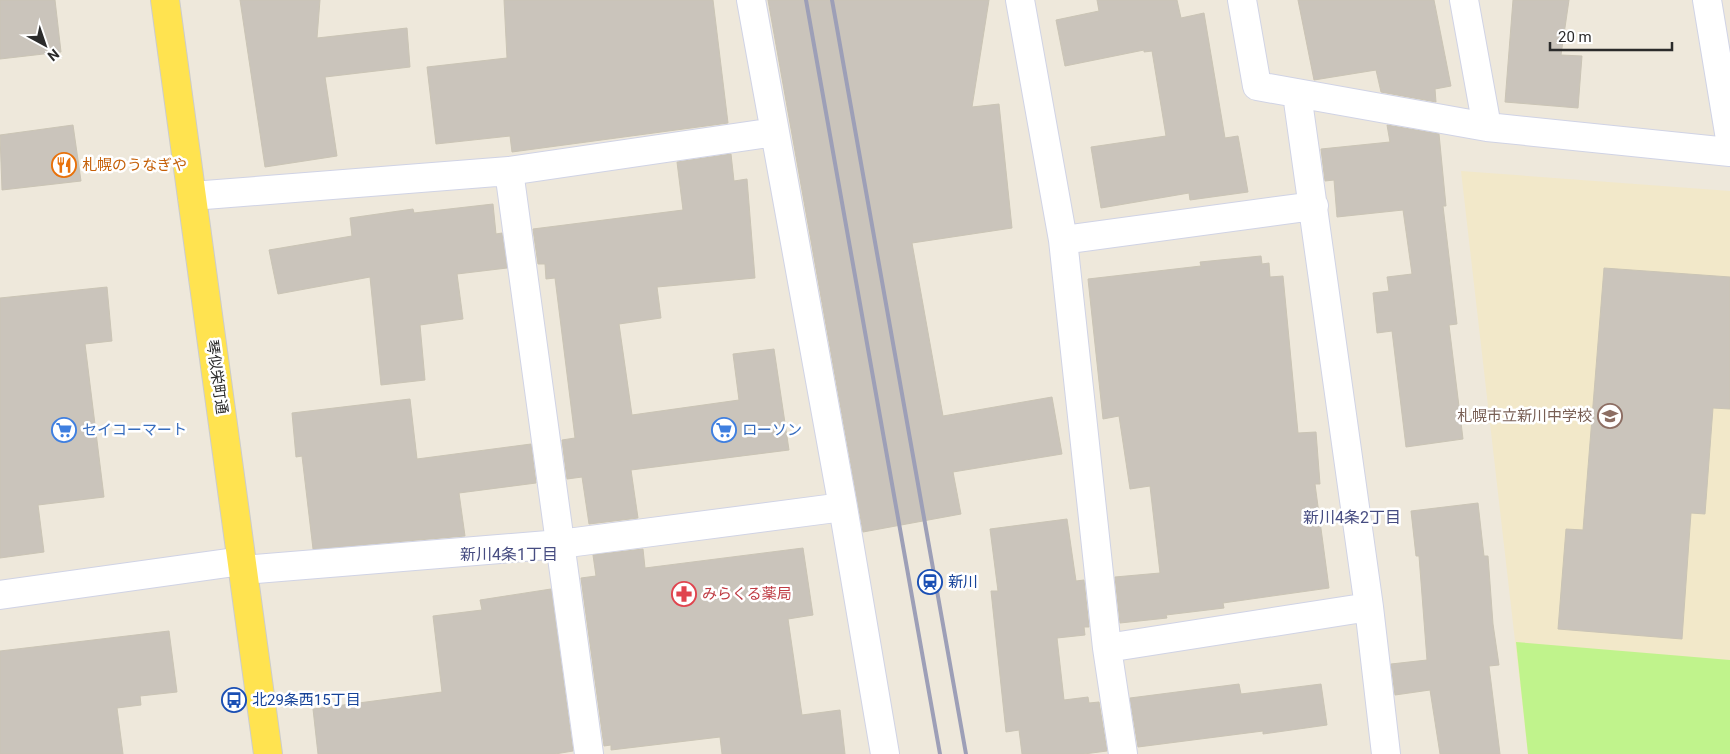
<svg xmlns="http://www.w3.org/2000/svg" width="1730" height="754" font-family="Roboto,'Noto Sans JP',sans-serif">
	<rect width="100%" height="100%" fill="#eee8db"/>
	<path fill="#f2e8c9" d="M1461,171L1730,191V754H1528Z"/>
	<path fill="#c0f38c" d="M1516,642L1730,660V754H1528Z"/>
	<path fill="#cac4bb" stroke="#cac4b5" d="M0,0H55L61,52L0,59Z
		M240,0H320L317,38L407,28L410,67L325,77L337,156L265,167Z
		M504,0H713L728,123L512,152L510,136L436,144L427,67L507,58Z
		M768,0H989L972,107L999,104L1012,228L912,243L943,416L1052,397L1062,454L953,472L961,514L863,532Z
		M1097,0H1177L1181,18L1204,13L1225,138L1238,136L1248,192L1190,200L1189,193L1101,208L1091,147L1166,136L1152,51L1144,52V50L1065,66L1056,20L1099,11Z
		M1298,0H1434L1451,86L1435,89L1436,102L1381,92L1376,70L1314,80Z
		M1513,0H1569L1561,55L1582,56L1578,108L1505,102Z
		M73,125L81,181L2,190L0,135Z
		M1387,125L1439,134L1446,206H1443L1457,324L1449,325L1463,439L1406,447L1392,331L1377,333L1373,293L1389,291L1387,277L1412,274L1403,210L1337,217L1334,180L1325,181L1321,149L1390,142Z
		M731,154L734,181L747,179L755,278L657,287L661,318L619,324L632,415L739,400L733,354L774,349L789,450L631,470L638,518L589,524L582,477L567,479L562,440L575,438L555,278L546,279L545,264H538L533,229L683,210L677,162Z
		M493,204L496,234L502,233L507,268L457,274L463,319L420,325L425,380L381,385L370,277L278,294L269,250L352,236L350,218L413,209L414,213Z
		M1261,256L1262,264L1269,263L1270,277L1283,276L1298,433L1316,432L1320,484H1315L1329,588L1223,603L1224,608L1166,615L1167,618L1120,623L1115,577L1160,573L1150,486L1130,489L1119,416L1103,419L1088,279L1201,266L1200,262Z
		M1604,268L1730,277V409L1713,408L1705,514L1691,513L1682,639L1558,629L1566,529L1583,530Z
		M107,287L112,341L85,344L104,497L38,505L44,552L0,558V298Z
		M410,399L417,459L531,444L536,483L459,493L465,536L313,549L302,456L296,457L292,413Z
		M1478,503L1484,556H1488L1493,624L1499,665L1489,666L1500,754H1440L1430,690L1395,695L1391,664L1427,660L1419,556H1416L1411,511Z
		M1067,519L1076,581L1084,580L1089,627H1084L1085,635L1057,638L1064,700L1088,697L1089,703L1099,702L1107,751L1084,754H1022L1019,730L1006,732L991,591H998L990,529Z
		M803,548L813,615L788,619L802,715L840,710L845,754H722L720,737L611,750V745L604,746L581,578L596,576L593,555L643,549L645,568Z
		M551,589L573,751L555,754H318L313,709L442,692L433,616L482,610L480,600Z
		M169,631L177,692L140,696L141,705L117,708L123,754H0V651Z
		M1239,684L1241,694L1321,684L1327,725L1263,734V731L1138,747L1130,698Z"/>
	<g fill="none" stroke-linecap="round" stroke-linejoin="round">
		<defs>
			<path id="minor" d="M751,0L843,507L885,754
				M1020,0L1063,240L1107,648L1123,754
				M1242,0L1257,86L1487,127L1730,152
				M1464,0L1487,127
				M1707,0L1730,139
				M1297,94L1369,607L1386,754
				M509,171L589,754
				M192,196L509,171L775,132
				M1063,240L1314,206
				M243,570L560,544L843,507
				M0,595L242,561
				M1107,648L1369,607"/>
			<path id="major" d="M165,0L268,754"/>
		</defs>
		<use href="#minor" stroke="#d0d3e5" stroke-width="30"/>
		<use href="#major" stroke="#ccc" stroke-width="30"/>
		<use href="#minor" stroke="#fff" stroke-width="28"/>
		<use href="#major" stroke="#ffe350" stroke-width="28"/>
		<path stroke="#9d9fb7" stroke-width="4" d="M806,0L940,754
			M832,0L966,754"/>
	</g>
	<defs>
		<symbol id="restaurant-ring" viewBox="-11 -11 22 22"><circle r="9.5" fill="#fff" stroke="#e8710a" stroke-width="1.5"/><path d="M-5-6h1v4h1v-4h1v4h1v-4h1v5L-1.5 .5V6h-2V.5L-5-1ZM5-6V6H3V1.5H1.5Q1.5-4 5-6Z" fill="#e8710a"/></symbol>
		<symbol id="school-ring" viewBox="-11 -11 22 22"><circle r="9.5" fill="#fff" stroke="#8d6e63" stroke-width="1.5"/><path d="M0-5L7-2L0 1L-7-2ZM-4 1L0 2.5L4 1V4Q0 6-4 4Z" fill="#8d6e63"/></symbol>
		<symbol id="supermarket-ring" viewBox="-11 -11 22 22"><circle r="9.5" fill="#fff" stroke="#3f7fe0" stroke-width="1.5"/><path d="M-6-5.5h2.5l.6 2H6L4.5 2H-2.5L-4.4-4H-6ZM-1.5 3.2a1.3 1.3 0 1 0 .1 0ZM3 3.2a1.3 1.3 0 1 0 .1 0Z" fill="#3f7fe0"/></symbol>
		<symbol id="station-ring" viewBox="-11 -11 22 22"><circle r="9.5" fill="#fff" stroke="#1a4fb4" stroke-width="1.5"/><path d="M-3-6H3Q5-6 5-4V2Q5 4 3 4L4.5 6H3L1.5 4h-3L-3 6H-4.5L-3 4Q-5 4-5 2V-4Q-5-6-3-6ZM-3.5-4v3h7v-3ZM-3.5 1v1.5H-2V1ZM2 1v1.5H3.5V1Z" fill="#1a4fb4"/></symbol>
		<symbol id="pharmacy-ring" viewBox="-11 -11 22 22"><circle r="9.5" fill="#fff" stroke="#e0444e" stroke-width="1.5"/><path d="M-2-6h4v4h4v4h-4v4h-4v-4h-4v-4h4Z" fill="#e0444e"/></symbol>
		<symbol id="bus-ring" viewBox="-11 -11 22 22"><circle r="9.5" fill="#fff" stroke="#1a4fb4" stroke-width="1.5"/><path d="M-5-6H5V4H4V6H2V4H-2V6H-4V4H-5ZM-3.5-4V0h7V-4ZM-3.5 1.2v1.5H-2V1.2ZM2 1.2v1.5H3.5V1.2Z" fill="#1a4fb4"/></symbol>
	</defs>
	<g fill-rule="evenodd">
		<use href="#restaurant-ring" x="50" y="151" width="28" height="28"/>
		<use href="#school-ring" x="1596" y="402" width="28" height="28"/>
		<use href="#supermarket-ring" x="50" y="416" width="28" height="28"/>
		<use href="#supermarket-ring" x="710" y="416" width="28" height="28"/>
		<use href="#station-ring" x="916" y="568" width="28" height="28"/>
		<use href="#pharmacy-ring" x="670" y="580" width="28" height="28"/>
		<use href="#bus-ring" x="220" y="686" width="28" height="28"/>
	</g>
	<g text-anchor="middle" stroke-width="5" stroke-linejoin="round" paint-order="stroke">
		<g font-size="15" fill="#c56008" stroke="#fff" text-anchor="start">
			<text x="82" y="170">札幌のうなぎや</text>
		</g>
		<g font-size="15" fill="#2b2b2b" stroke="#fff">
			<text transform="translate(217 377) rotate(82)" y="5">琴似栄町通</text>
		</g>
		<g font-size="15" fill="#785e54" stroke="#fff" text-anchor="end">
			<text x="1592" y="421">札幌市立新川中学校</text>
		</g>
		<g font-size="15" fill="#366cbe" stroke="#fff" text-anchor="start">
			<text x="82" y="435">セイコーマート</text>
			<text x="742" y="435">ローソン</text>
		</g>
		<g font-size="15" fill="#164399" stroke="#fff" text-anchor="start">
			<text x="948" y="587">新川</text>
			<text x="252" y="705">北29条西15丁目</text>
		</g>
		<g font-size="15" fill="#be3a42" stroke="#fff" text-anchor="start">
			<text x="702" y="599">みらくる薬局</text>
		</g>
		<g font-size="16" fill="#464c81" stroke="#fff">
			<text x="1352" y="523">新川4条2丁目</text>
			<text x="509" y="560">新川4条1丁目</text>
		</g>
	</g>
	<g transform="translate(45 45) rotate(140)" stroke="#ffffff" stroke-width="4" paint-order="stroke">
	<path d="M0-4L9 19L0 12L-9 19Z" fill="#2b2b2b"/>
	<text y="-8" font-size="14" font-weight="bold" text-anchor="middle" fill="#2b2b2b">N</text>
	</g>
	<path d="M1550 42v8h122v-8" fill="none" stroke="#2b2b2b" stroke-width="2.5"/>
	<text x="1558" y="42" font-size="15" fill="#2b2b2b" stroke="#ffffff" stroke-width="4" paint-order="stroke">20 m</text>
</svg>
